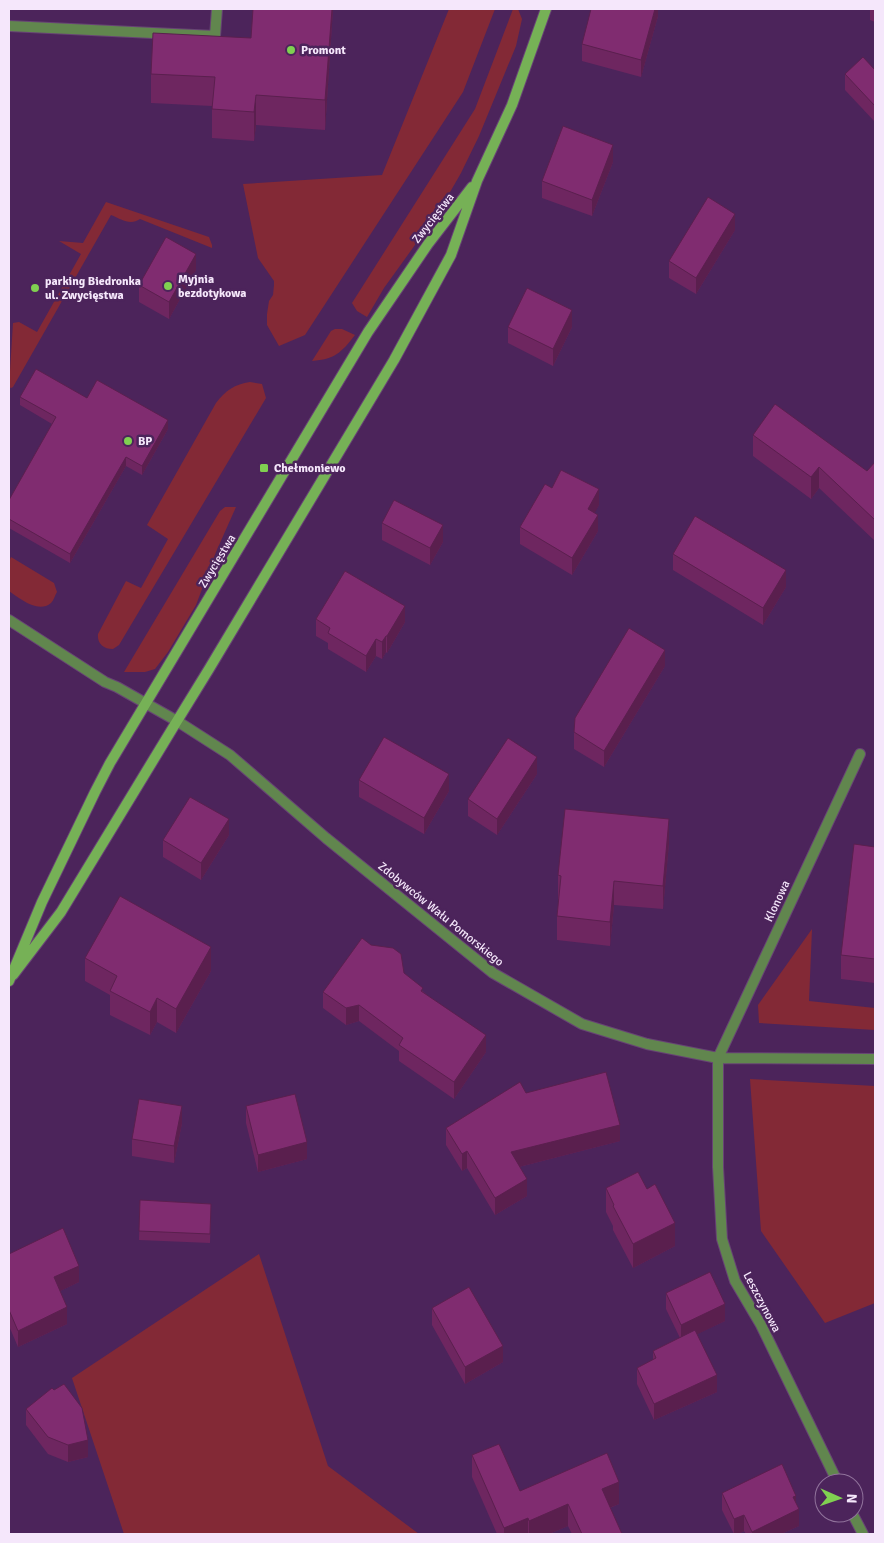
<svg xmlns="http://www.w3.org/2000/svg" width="884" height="1543" font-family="Signika,sans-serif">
	<rect width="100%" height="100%" fill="#4c245b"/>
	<path fill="#832936" d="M449,9H495L463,92L305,335L279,346L267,325V314L269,301L273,295L274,285V281L258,258L243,184L382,175Z
		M513,9H518L522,19L516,46L479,136L461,173L438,213L384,288L367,317L357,311L352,303L475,109Z
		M106,202L209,237L212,245V248L140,219C130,226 121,219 111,215L13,387L11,388L9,387L13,323L19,322L37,332L81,254L59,241L83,243Z
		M335,329H342L355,335C341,353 335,359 312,361L331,331Z
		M250,382L262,384L266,398L119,645L113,649C103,649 97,643 98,634L126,581L141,588L168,539L147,525L216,403C225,391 235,384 250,382Z
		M225,507H236L216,552L196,605L168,652L155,669L145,672H124L220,511Z
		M11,557L54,583L57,592C55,595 54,600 51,603C38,614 19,598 9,591V562Z
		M812,929L809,1001L875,1008V1030L759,1023L758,1005Z
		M750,1079L875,1086V1303L825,1323L761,1231Z
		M259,1254L328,1466L419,1534H124L72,1378Z"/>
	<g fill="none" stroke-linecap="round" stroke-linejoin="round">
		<defs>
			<path id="lane" d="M9,26L215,36L217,9
				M9,620L105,682L117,687L177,721"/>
			<path id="street" d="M177,721L230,755L326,838L493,973L582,1024L647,1044L718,1058L875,1059
				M838,1483L761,1325L735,1281L722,1239L718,1167V1058L860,754
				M852,1513L863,1534"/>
			<path id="secondary" d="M13,975L61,912L177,721L209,669L394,360L451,255L477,181L512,105L546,9
				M9,981L42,902L95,792L110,763L368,332L428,244L472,187"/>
		</defs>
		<use href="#lane" stroke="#674375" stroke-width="12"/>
		<use href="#street" stroke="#674375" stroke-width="12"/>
		<use href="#secondary" stroke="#674375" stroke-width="12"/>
		<use href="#lane" stroke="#61864e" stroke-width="10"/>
		<use href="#street" stroke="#61864e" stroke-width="10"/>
		<use href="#secondary" stroke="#76b156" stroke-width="10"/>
	</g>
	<path fill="#6e2660" d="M333,9L325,130L256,125L254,141L212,138V106L151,103V74Z
		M658,9V16L641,77L582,61V44Z
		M870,9H875V22L870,20Z
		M875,70V122L845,90V74Z
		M613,162L592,216L542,198V181Z
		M735,230L696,294L669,278V261Z
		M196,270L169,319L139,302V285Z
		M508,327H572L553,366L508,343Z
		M20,397L87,398L168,429L142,475L126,466L70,563L9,528V500L52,424L20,405Z
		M753,435L867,471L875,462V541L819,488L811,499L753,456Z
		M552,488L599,505L594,513L598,531L572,575L520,544V527Z
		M382,523L443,542L430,565L382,540Z
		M673,554L786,587L763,625L673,570Z
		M316,619L405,622L387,653L386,652L382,659L376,656L366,672L328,649V643L316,636Z
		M665,666L604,767L574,749V732Z
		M537,774L497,835L468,816V799Z
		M359,780L449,791L424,834L359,797Z
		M229,835L201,880L163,857V840Z
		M669,843L663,909L614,905L610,946L557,940V916L559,899H558V875Z
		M875,847V983L841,979V955Z
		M85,958L211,971L176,1033L157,1022L150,1035L110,1015V995L85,981Z
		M404,973L486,1052L454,1099L399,1061V1051L359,1021L346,1025L323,1008V992Z
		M526,1093L620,1141L519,1167L527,1196L495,1215L467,1168L462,1171L446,1145V1128Z
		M246,1106L307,1159L258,1172L246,1123Z
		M182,1123L174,1163L132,1156V1139Z
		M606,1188L675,1246L633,1268L613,1230V1226L606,1212Z
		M140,1200L211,1204L210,1243L139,1240Z
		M9,1254L79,1282L60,1291L67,1324L18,1347L9,1326Z
		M666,1293L725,1321L697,1334L717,1392L654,1420L637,1384V1368L653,1360V1351L680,1338L666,1309Z
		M432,1308L503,1362L465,1384L432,1325Z
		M54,1390L88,1457L68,1462L48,1454L26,1425V1409Z
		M472,1455L520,1491L619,1504L610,1508L622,1534H572L568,1526L549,1534H497L472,1477Z
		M722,1493L796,1504L799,1526L781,1534H746L744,1531L738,1534H734L722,1510Z"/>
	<path fill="#5a1f4e" d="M332,9H333L325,130V100Z
		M655,9H658V16L641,77V60Z
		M256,95V125L254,141V112Z
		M613,145V162L592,216V200Z
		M735,214V230L696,294V278Z
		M196,254V270L169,319V302Z
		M572,310V327L553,366V349Z
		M168,420V429L142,475V466Z
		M126,457V466L70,563V554Z
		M819,467V488L811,499V477Z
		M599,489V505L588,526V509Z
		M598,515V531L572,575V558Z
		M443,525V542L430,565V548Z
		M786,570V587L763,625V608Z
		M405,606V622L387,653V636Z
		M386,636V652L382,659V642Z
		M376,639V656L366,672V656Z
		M665,650V666L604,767V751Z
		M537,757V774L497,835V819Z
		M449,774V791L424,834V818Z
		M229,819V835L201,880V863Z
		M669,819V843L663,909V886Z
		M614,881V905L610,946V922Z
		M211,947V971L176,1033V1009Z
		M157,998V1022L150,1035V1012Z
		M359,1005V1021L346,1025V1008Z
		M486,1035V1052L454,1099V1082Z
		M182,1106V1123L174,1163V1146Z
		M620,1125V1141L511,1169V1152Z
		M307,1142V1159L258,1172V1155Z
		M467,1151V1168L462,1171V1154Z
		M527,1179V1196L495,1215V1198Z
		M675,1223V1246L633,1268V1244Z
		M79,1266V1282L54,1294V1277Z
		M725,1304V1321L681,1342V1325Z
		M67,1307V1324L18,1347V1331Z
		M503,1346V1362L465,1384V1367Z
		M717,1375V1392L654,1420V1404Z
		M88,1440V1457L68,1462V1445Z
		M619,1482V1504L602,1511V1489Z
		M796,1496V1510L799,1509V1526L781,1534H752V1532L793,1497Z
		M568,1504V1526L549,1534H529V1521Z
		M744,1515V1531L738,1534H734V1519Z
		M528,1518V1534H504V1528Z"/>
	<path fill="#802c70" stroke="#5a1f4e" d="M253,9H332L325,100L256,95L254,112L212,109L215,77L151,74L153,33L251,38Z
		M591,9H655L641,60L582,44Z
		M863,57L875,70V106L845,74Z
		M563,126L613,145L592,200L542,181Z
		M708,197L735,214L696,278L669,261Z
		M166,237L196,254L169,302L139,285Z
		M527,288L572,310L553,349L508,327Z
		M36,369L87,398L97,380L168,420L142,466L126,457L70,554L9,519V500L56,417L20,397Z
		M775,404L867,471L875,462V520L819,467L811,477L753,435Z
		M561,470L599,489L588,509L598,515L572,558L520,527L545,484L552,488Z
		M394,500L443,525L430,548L382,523Z
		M695,516L786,570L763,608L673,554Z
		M345,571L405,606L387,636H386L382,642L376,639L366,656L328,633L330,628L316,619Z
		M629,628L665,650L604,751L574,732L575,718Z
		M384,737L449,774L424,818L359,780Z
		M508,738L537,757L497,819L468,799Z
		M190,797L229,819L201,863L163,840Z
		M565,809L669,819L663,886L614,881L610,922L557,916L561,876L558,875Z
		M854,844L875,847V959L841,955Z
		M120,896L211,947L176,1009L157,998L150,1012L110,991L117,976L85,958Z
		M362,938L371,945L393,948L401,954L404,973L423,988L421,991L486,1035L454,1082L399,1045L403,1038L359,1005L346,1008L323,992Z
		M606,1072L620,1125L511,1152L527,1179L495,1198L467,1151L462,1154L446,1128L520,1082L526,1093Z
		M295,1094L307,1142L258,1155L246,1106Z
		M139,1099L182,1106L174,1146L132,1139Z
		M638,1172L647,1189L655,1184L675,1223L633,1244L613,1206L614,1205L606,1188Z
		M140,1200L211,1204L210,1234L139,1231Z
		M63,1228L79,1266L54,1277L67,1307L18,1331L9,1310V1254Z
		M710,1272L725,1304L681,1325L666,1293Z
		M469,1287L503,1346L465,1367L432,1308Z
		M695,1330L717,1375L654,1404L637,1368L656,1358L653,1351Z
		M64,1384L82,1408L88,1440L68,1445L48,1437L26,1409L52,1388L54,1390Z
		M499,1444L520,1491L607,1453L619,1482L602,1489L622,1534H582L568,1504L529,1521L528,1518L504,1528L472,1455Z
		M782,1464L796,1496L793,1497L799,1509L752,1532L744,1515L734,1519L722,1493Z"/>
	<g fill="#80d051" stroke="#4c245b" stroke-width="2">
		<circle cx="291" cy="50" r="5"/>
		<circle cx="168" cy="286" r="5"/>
		<circle cx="35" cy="288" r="5"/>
		<circle cx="128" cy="441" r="5"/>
		<rect x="259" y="463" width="10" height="10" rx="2.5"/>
	</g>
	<g text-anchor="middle" stroke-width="5" stroke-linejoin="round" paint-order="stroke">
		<g font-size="12" font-weight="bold" fill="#f5e7fb" stroke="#4c245b" text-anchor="start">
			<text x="301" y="54">Promont</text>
			<text x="178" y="283">Myjnia<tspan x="178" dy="14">bezdotykowa</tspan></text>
			<text x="45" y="285">parking Biedronka<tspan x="45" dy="14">ul. Zwycięstwa</tspan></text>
			<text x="138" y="445">BP</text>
			<text x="274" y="472">Chełmoniewo</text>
		</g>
		<g font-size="12" fill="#f5e7fb" stroke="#4c245b">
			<text transform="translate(433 218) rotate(-52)" y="4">Zwycięstwa</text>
			<text transform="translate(217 561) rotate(-59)" y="4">Zwycięstwa</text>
			<text transform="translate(777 901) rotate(-65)" y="4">Klonowa</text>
			<text transform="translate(441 914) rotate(39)" y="4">Zdobywców Wału Pomorskiego</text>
			<text transform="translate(762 1302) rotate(62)" y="4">Leszczynowa</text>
		</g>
	</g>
	<rect width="884" height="1543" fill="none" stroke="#f5e7fb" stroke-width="20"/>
	<g transform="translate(839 1498) rotate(92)"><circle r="24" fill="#4c245b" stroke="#90729b"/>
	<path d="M0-4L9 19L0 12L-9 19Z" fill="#80d051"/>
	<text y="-8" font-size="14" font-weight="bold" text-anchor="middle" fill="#f5e7fb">N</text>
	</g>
</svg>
